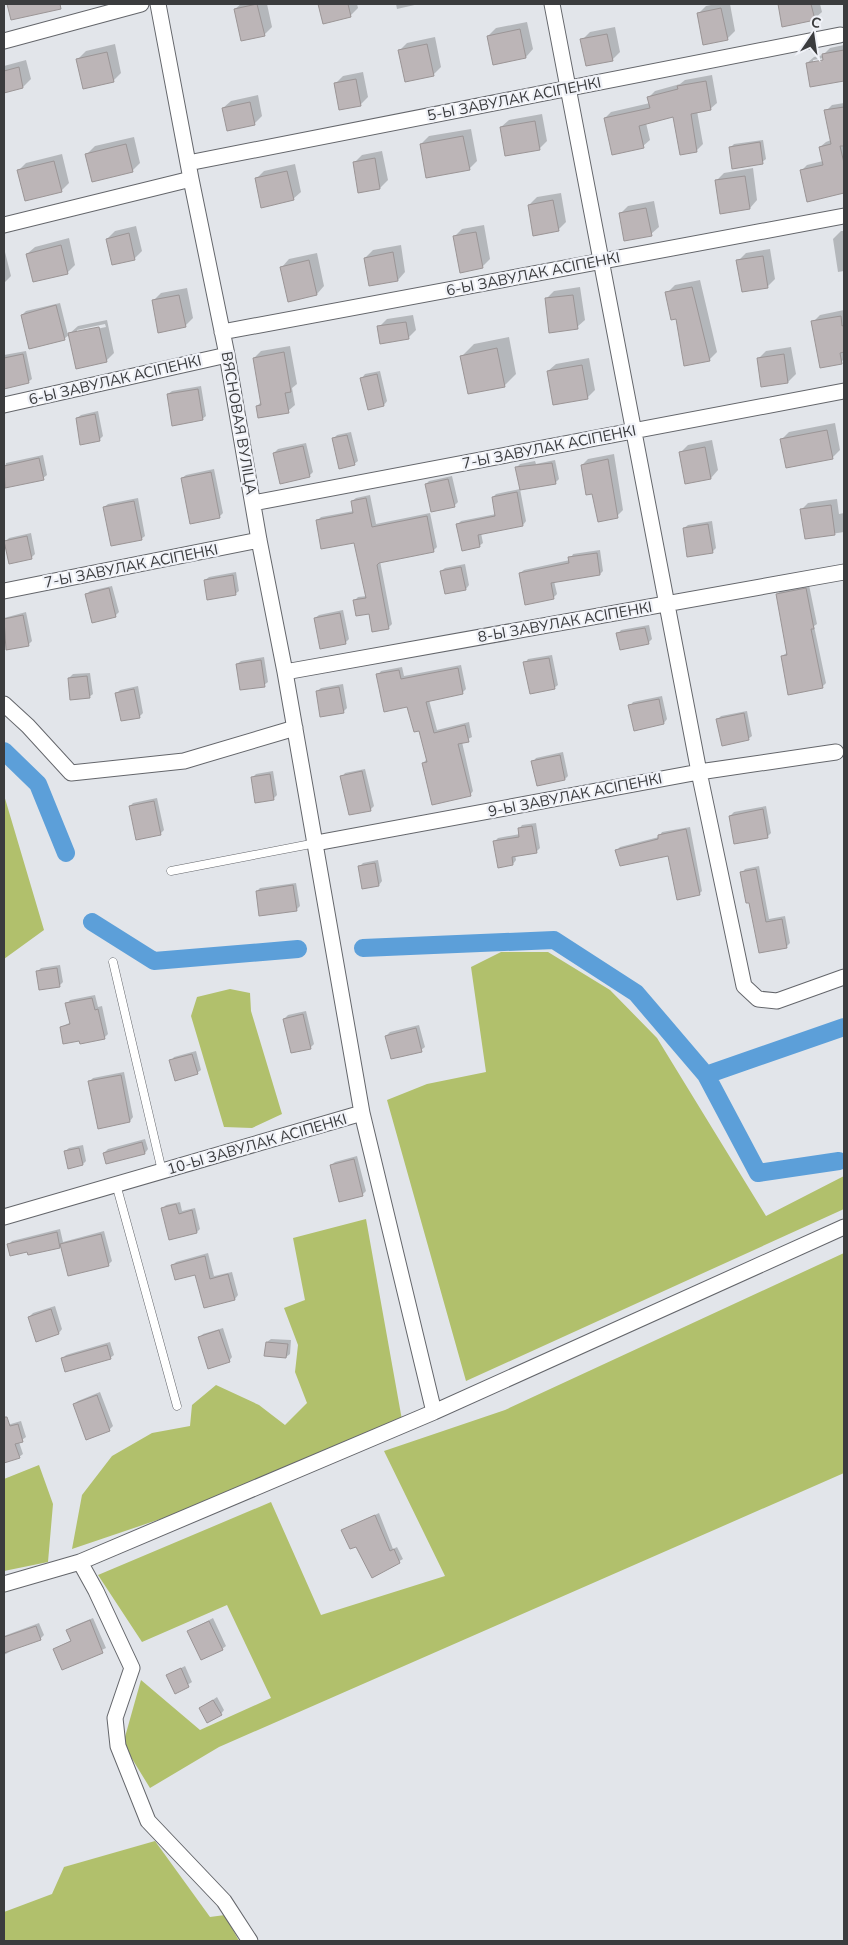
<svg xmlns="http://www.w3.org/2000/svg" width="848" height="1945" font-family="'Nunito Sans',sans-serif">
	<rect width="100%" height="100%" fill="#e2e5ea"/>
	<path fill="#b1c06c" d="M4,795L44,930L4,959Z
		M501,952H548L610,990L657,1038L766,1216L844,1176V1209L466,1381L387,1100L427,1084L486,1072L471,967Z
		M230,989L250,993L251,1011L282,1114L252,1128L224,1127L191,1016L197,997Z
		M366,1219L402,1420L187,1510L72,1549L82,1495L112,1456L152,1433L190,1426L192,1405L216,1385L259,1405L285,1425L307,1403L295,1372L298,1345L284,1308L305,1300L293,1238Z
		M844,1253V1473L219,1747L150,1788L123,1744L141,1680L200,1730L271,1698L227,1605L142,1642L98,1575L271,1502L321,1615L445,1576L384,1451L505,1410Z
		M39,1465L53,1504L48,1562L4,1571V1479Z
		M155,1841L210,1917L225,1915L239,1941H4V1912L52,1894L64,1867Z"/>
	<path fill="#0003" fill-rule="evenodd" d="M241,4H267L272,27L264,35L235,9Z
		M319,4H357L358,8L350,16L324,22Z
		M396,4H419L397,9Z
		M716,4H730L735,31L727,39L698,14L706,6Z
		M779,4H820L822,12L814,19L783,26Z
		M527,22L533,49L526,57L488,36L496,28Z
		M615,27L620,52L612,60L582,40L590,32Z
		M435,37L441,67L433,75L399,51L407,43Z
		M115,44L121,73L113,81L78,59L86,51Z
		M844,45V80L811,86L807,63L814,57L823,55L830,48ZM829,57V60L813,63V60Z
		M26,60L31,79L23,87L4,92V66Z
		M363,72L368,97L361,104L335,84L343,76Z
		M712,75L717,103L710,109L697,111L703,144L697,150L681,153L674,116L646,123L650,140L643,146L605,118L611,112L650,103L649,97L655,91L680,84L685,80Z
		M258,95L262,116L254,124L223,108L231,101Z
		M844,103V192L808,201L801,171L807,165L823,161L820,147L826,142L831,140L826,111L832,105Z
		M542,114L547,141L539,149L501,127L509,120Z
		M471,129L477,161L469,169L421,144L429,136Z
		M134,137L140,163L132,171L87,154L95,146Z
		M763,140L766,159L762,162L730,148L734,144Z
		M382,151L388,180L380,188L354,163L362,155Z
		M62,154L69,183L61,191L18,171L26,163Z
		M295,164L301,192L293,199L256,179L264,171Z
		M753,168L757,200L750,208L717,180L724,173Z
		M561,193L566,222L558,230L529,205L537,197Z
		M654,201L659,227L651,234L620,214L628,206Z
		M484,225L490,259L482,267L454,237L462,229Z
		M136,226L142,251L135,258L107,239L115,231Z
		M841,231H844V271L838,272L833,239Z
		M69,238L75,265L67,273L27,254L35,247Z
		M401,245L405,272L398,280L365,258L373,250Z
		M4,248L11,276L4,283Z
		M770,249L775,279L768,286L738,261L746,253Z
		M317,253L324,286L317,294L282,267L289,259Z
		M700,280L717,352L709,360L677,318L667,293L675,285Z
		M580,287L585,320L577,327L546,299L554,291Z
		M187,288L193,318L185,326L153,301L161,293Z
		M60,303L68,335L78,326L107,320L114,353L106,361L70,334L64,339L22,315L26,311ZM105,324L106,327L77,333V330Z
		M844,310V359L841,362L813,322L820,315Z
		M413,315L416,330L408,338L379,327L387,319Z
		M509,337L516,374L504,386L462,356L474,344Z
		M290,346L297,384L292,388L295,405L288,411L257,406L262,401L254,358L261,351Z
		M791,347L796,374L788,382L762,386L758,359L766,351Z
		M26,351L32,379L28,382L4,387V355Z
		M589,358L595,390L587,398L548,371L556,364Z
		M380,371L387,401L384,405L369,408L362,378L365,374Z
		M201,386L206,416L202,419L168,394L172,391Z
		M98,411L103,436L99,440L77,418L81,415Z
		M835,423L840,450L832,458L781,440L789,432Z
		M351,432L358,461L354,464L333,439L337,435Z
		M712,440L718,470L711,478L680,453L688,445Z
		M306,443L313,472L309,476L274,453L278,449Z
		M614,454L623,510L617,516L593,492L582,465L588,459Z
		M43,455L47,475L43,478L6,486L4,475L6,463Z
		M555,460L559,479L555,483L517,467L520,464L535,461L536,464Z
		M214,469L223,513L219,517L182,478L186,475Z
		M452,476L458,502L454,506L426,484L429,481Z
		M520,489L526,521L523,525L481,533L483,543L479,546L458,524L461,521L496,514L493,497L496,494Z
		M370,495L376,524L430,513L437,547L433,551L380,561L392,624L388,628L354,601L358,597L367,596L355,541L317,521L321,517L354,511L352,501L356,498Z
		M138,498L145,536L141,539L104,507L108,504Z
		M837,499L839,514L844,513V532L806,538L802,509L808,503Z
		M712,521L716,548L712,552L684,528L688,525Z
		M31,533L35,554L31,558L6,541L9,538Z
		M600,550L603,571L600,574L554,581L557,594L553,598L520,573L524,570L570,560L573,554Z
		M465,564L469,585L466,589L441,571L445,568Z
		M236,572L239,591L235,594L205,580L209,577Z
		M809,585L817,624L814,626L826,683L822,687L782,656L788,652L777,594L781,591Z
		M112,586L119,612L115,616L86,595L90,591Z
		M343,610L349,639L345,643L315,618L319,615Z
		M26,612L32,641L28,645L7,649L4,618Z
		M649,625L652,639L648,643L618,634L621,630Z
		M552,655L558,685L554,688L525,663L528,659Z
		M264,657L268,682L264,685L237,664L241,661Z
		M461,665L466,689L462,693L429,700L437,730L469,722L472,737L462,742L473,791L470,795L423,763L427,759L420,729L408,705L378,675L381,671L402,667L404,676Z
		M90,673L93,694L89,697L69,678L73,674Z
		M343,684L347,708L343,712L317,691L321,688Z
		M138,686L143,713L139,717L117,693L120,690Z
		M662,696L667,719L664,723L630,706L633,702Z
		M747,711L752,736L748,739L718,719L721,716Z
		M563,752L568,776L565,779L533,762L536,758Z
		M365,769L374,806L370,810L342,777L345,773Z
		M273,771L277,795L273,799L252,778L256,774Z
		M157,798L164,830L160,834L130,806L133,803Z
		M766,806L771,833L767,837L730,816L734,812Z
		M536,823L540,848L536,852L515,855L516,860L513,864L494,842L498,838L520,834L519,829L522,825Z
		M690,827L702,891L699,894L669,855L617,850L620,847L659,837L662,832Z
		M378,860L382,881L379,885L360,866L363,863Z
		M759,866L769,919L785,916L790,943L787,946L760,952L750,901L742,873L745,869Z
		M296,883L300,906L296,910L257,891L260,888Z
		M60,965L63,982L60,985L40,989L37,972L41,968Z
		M95,995L98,1007L102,1006L108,1034L104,1038L80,1040L61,1027L71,1022L67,1004L70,1000Z
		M306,1011L314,1044L310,1048L284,1019L288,1015Z
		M419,1025L425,1047L421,1050L386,1036L390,1032Z
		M196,1051L201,1070L197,1073L171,1061L174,1057Z
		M124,1072L133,1117L130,1121L89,1082L93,1078Z
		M145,1139L148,1149L145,1153L107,1163L104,1153L108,1149Z
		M83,1145L86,1161L83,1164L65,1151L69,1148Z
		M357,1156L366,1191L362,1195L331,1165L335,1162Z
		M180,1202L182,1211L195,1208L200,1229L197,1232L162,1209L166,1205Z
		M60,1229L63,1242L104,1231L112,1261L108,1265L62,1244L60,1247L8,1245L12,1241Z
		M208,1253L214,1276L232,1272L238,1295L235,1299L205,1307L196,1274L173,1265L176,1262Z
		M55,1306L62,1329L59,1333L29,1317L33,1313Z
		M223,1328L232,1357L229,1361L199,1338L203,1334Z
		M271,1339L291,1340L290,1354L286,1357L266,1355L267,1342Z
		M110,1342L114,1355L110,1358L62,1359L66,1355Z
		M100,1392L113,1426L109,1430L74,1404L78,1401Z
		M21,1421L26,1437L19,1442L23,1454L19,1457L4,1462V1426Z
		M379,1513L393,1549L397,1547L403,1559L372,1576L356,1545L343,1530Z
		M93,1618L106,1648L62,1669L54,1649L72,1640L68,1630L71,1627Z
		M213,1618L226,1646L222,1649L189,1631Z
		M39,1623L44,1635L40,1639L20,1646L4,1655V1636Z
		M185,1666L192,1682L176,1692L168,1675Z
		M217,1697L224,1710L221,1714L201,1708Z"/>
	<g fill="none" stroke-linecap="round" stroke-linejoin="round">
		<path stroke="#5c9fd9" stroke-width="18" d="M4,751L38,784L66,853
			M92,922L154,961L298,949
			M363,948L554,940L636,993L706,1075L758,1173L839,1161
			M706,1075L844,1027"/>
	</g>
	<path fill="#bcb5b7" stroke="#9b9596" d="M7,4H60L61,9L11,20Z
		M257,4L265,36L241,41L234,9Z
		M318,4H348L351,17L323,24Z
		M778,4H811L815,20L782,27Z
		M721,8L728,40L703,45L697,13Z
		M520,29L526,58L493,65L487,36Z
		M607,34L613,61L586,66L580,39Z
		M427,44L434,76L405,82L398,50Z
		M844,50V81L810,87L806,63L823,60L822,54Z
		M107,52L114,82L83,89L76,59Z
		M19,67L23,88L4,93V71Z
		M356,79L361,106L339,110L334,83Z
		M706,81L711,110L691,114L697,152L680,155L673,117L639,126L644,148L612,155L604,118L650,108L647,97L678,89L677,86Z
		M250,102L255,125L227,131L222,108Z
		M844,107V146H840L844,163V193L807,202L800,170L823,165L819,147L831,144L824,110Z
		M535,121L540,150L505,156L500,127Z
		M463,136L470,170L426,178L420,144Z
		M760,142L763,164L732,169L729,147Z
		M126,144L133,172L92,182L85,154Z
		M375,158L380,189L358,193L353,162Z
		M54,161L62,192L25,201L17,170Z
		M287,171L294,200L261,208L255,178Z
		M745,176L750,209L720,214L715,180Z
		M553,200L559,231L533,236L528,205Z
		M646,208L652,236L624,241L619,213Z
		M476,232L483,268L460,273L453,236Z
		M129,233L135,260L112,265L106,239Z
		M61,245L68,274L33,282L26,254Z
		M393,252L398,281L369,286L364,258Z
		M763,256L768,288L742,292L736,260Z
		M309,260L317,295L288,302L280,267Z
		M692,287L710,361L684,366L676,319L671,320L665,292Z
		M179,295L186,327L158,333L152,300Z
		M573,295L578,329L549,333L545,298Z
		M56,305L65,340L29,349L21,315Z
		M841,316L842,326L844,325V352L840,353L842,364L820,368L811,321Z
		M406,322L409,339L380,344L377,326Z
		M99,327L107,362L76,369L68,333Z
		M497,348L505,387L468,394L460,356Z
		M284,352L291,392L285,393L289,413L258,418L256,406L261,405L253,358Z
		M23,354L29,383L4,389V358Z
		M784,354L788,383L761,387L757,358Z
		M582,365L588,399L553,405L547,371Z
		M377,374L384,406L368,410L360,378Z
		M198,389L203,420L172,426L167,394Z
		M95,414L100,441L80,445L76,418Z
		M827,430L833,459L786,468L780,439Z
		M347,435L355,465L339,469L332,438Z
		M303,446L310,477L280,484L273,453Z
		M705,447L711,479L685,484L679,452Z
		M39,458L44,480L5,488L4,466Z
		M608,459L618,518L598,522L592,494L586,495L581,465Z
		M552,463L556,484L520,490L515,467Z
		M211,472L220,518L190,524L181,478Z
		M448,479L455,507L431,512L425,484Z
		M517,492L523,526L478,535L480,547L462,551L456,524L495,516L492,497Z
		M366,498L372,527L427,516L434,552L379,563L377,565L389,629L372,632L369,614L356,616L353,600L366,598L354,543L321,549L316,520L353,513L351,501Z
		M134,501L142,540L111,546L103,507Z
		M831,505L835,535L805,539L800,509Z
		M708,524L713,553L687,557L683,528Z
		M27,536L32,559L9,564L4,541Z
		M597,553L600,575L551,583L554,599L525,605L519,573L569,563L568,557Z
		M461,567L466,590L445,594L440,571Z
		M233,575L236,595L207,600L204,580Z
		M109,588L116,617L92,623L85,594Z
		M806,588L814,629H811L823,688L788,695L781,656L787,655L776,594Z
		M340,613L346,644L320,649L314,618Z
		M23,615L29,646L6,650L4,619Z
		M645,628L649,644L620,650L616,633Z
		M549,658L555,689L530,694L523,662Z
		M261,660L265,687L240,690L236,664Z
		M458,668L463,694L426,702L434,733L465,725L469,742L458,744L471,796L432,805L422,763L427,762L419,731L414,732L407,707L384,712L376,674L399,670L401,679Z
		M87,676L90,698L70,700L68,678Z
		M339,687L344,713L320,717L316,691Z
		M134,689L140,718L121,721L115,693Z
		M659,699L664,724L634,731L628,705Z
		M744,713L749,740L722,746L716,719Z
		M560,755L565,780L537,786L531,761Z
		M362,771L371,811L349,815L340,776Z
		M270,774L274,800L255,803L251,777Z
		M154,801L161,835L136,840L129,806Z
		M763,809L768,838L734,844L729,816Z
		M532,826L537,853L512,857L513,865L498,868L493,841L519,837L518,828Z
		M686,829L700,895L677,900L668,856L620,866L615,850L658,839V835Z
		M375,863L379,886L362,889L358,866Z
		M756,869L766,922L782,919L787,948L759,953L749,903H746L740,872Z
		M293,885L297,911L259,916L256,891Z
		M57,968L60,987L39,990L36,971Z
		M92,998L95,1010L98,1009L105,1039L80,1044L79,1041L63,1044L60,1027L70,1024L65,1003Z
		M303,1014L311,1049L291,1053L283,1019Z
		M416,1028L422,1052L391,1059L385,1036Z
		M192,1054L198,1074L175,1081L169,1060Z
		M121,1075L130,1122L98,1129L88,1081Z
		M142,1142L145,1154L106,1164L103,1153Z
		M79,1148L83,1165L68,1169L64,1151Z
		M354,1159L363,1196L339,1202L330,1165Z
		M176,1204L179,1214L192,1210L197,1233L169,1240L161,1208Z
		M57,1232L60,1248L28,1255L27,1252L10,1256L7,1244Z
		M101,1234L109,1266L68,1276L60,1244Z
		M205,1256L210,1279L228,1274L235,1300L204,1308L195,1275L175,1280L171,1265Z
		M51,1309L59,1334L36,1342L28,1317Z
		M219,1330L230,1362L208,1369L198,1337Z
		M266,1342L288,1344L286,1358L264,1356Z
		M107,1345L111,1359L65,1372L61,1358Z
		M97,1395L110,1431L86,1440L73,1404Z
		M4,1417H7L10,1426L18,1424L23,1442L15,1444L20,1458L4,1463Z
		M375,1515L390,1551L394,1549L400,1563L372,1578L356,1547L350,1549L341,1530Z
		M90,1620L103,1653L62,1670L53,1649L71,1641L66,1630Z
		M209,1621L223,1650L201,1660L187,1631Z
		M36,1626L41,1640L4,1653V1637Z
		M181,1668L189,1687L175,1694L166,1675Z
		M213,1700L222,1715L207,1723L199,1708Z"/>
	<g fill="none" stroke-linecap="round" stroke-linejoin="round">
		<defs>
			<path id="service" d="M171,871L316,843
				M113,962L162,1171
				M116,1184L177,1406"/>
			<path id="minor" d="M552,4L699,772L744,986L758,999L777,1001L844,977
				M4,41L141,4
				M188,163L840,35
				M4,225L191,179
				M222,332L844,216
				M4,405L227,355
				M253,503L844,391
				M4,591L259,540
				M285,672L844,572
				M4,704L28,726L71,773L184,761L295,728
				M316,843L699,772L836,752
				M362,1113L434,1412
				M4,1217L362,1113L285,672L259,540L227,355L191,179L158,4
				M80,1562L96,1591L132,1668L115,1718L118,1746L148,1821L224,1901L250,1941
				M4,1584L80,1562L434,1412L844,1227"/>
		</defs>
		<use href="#service" stroke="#64666b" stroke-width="9"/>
		<use href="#minor" stroke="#64666b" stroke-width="17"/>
		<use href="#service" stroke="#fff" stroke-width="8"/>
		<use href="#minor" stroke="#fff" stroke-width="15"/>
	</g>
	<g text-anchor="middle" stroke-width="4.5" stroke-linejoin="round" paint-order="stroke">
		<g font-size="15" fill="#3b3c3e" stroke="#f0f2f8">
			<text transform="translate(514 99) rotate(-11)" y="5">5-Ы ЗАВУЛАК АСІПЕНКІ</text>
			<text transform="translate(533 274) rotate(-11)" y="5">6-Ы ЗАВУЛАК АСІПЕНКІ</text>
			<text transform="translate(115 380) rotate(-13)" y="5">6-Ы ЗАВУЛАК АСІПЕНКІ</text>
			<text transform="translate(239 423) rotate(80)" y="5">ВЯСНОВАЯ ВУЛІЦА</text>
			<text transform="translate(549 447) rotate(-11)" y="5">7-Ы ЗАВУЛАК АСІПЕНКІ</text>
			<text transform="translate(131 566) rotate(-11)" y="5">7-Ы ЗАВУЛАК АСІПЕНКІ</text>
			<text transform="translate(565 622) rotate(-10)" y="5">8-Ы ЗАВУЛАК АСІПЕНКІ</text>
			<text transform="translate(575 795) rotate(-11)" y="5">9-Ы ЗАВУЛАК АСІПЕНКІ</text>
			<text transform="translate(257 1144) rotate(-16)" y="5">10-Ы ЗАВУЛАК АСІПЕНКІ</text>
		</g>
	</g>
	<rect width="848" height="1945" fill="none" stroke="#3b3c3e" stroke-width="10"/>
	<g transform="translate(813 35) rotate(13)" stroke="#f0f2f8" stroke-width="4" paint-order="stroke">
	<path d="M0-4L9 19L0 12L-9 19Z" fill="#3b3c3e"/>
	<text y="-8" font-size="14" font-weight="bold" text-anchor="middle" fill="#3b3c3e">С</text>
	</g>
</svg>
